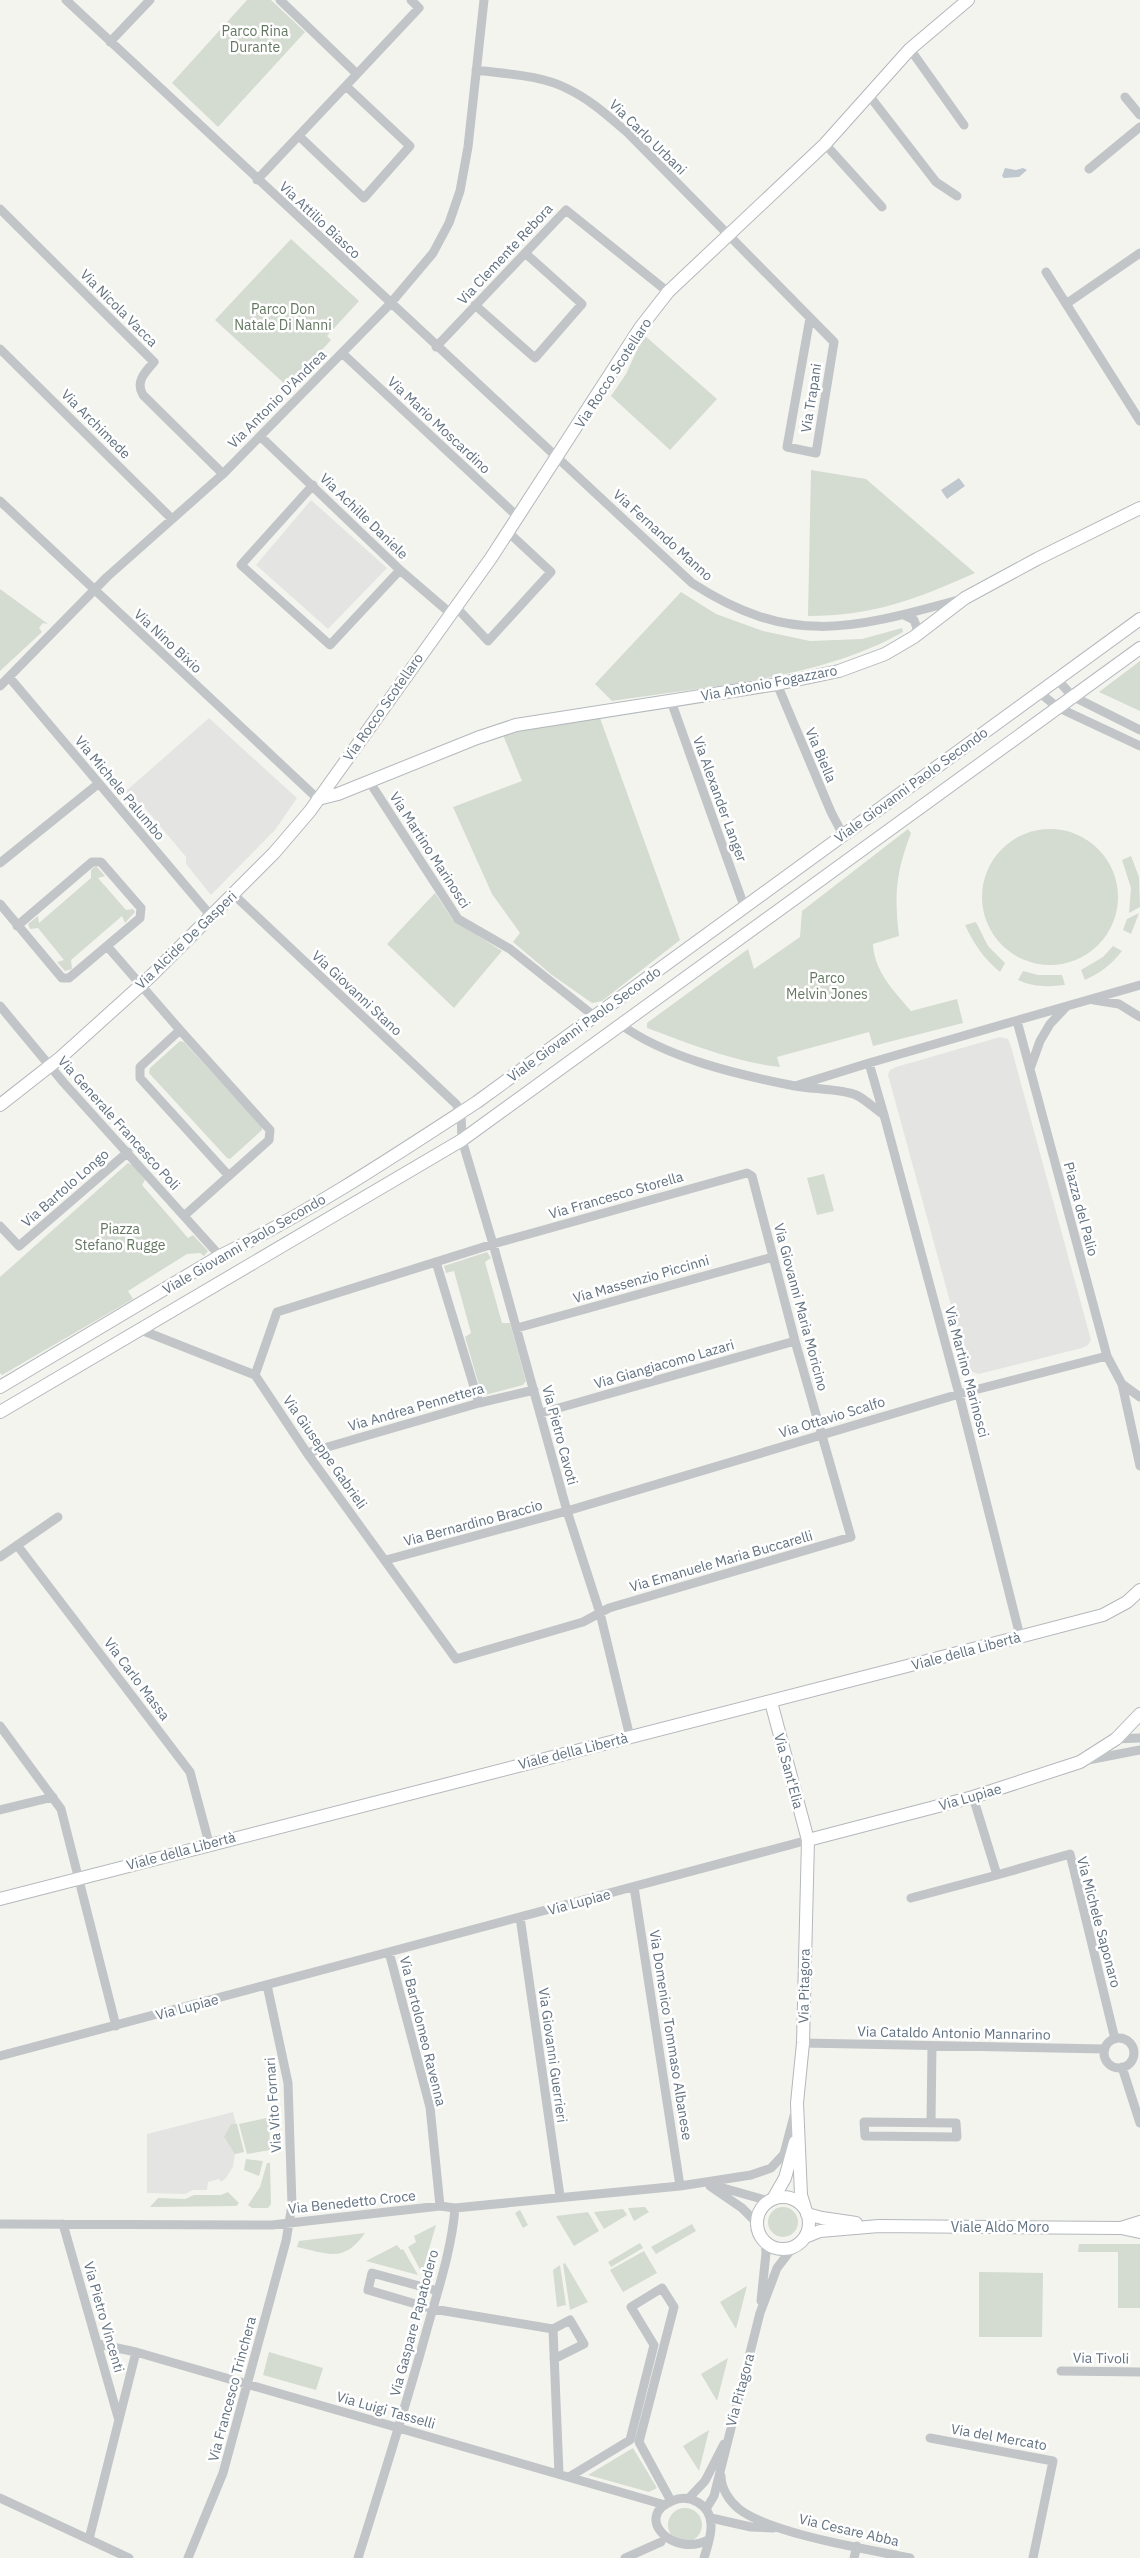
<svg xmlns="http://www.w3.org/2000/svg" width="1140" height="2558" font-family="'IBM Plex Sans',sans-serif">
	<rect width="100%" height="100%" fill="#f4f4ef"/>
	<path fill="#e4e5e3" d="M311,500L387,568L328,629L256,565Z
		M209,718L297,798L275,830L211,895L186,864V857L141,803H134L125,792Z
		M1000,1037L1008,1039L1010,1043L1091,1340L1088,1345L1082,1348L979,1374L969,1371L967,1364L888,1075L890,1070L896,1067Z
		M233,2112L244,2152L235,2154L233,2167L226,2178L221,2182L219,2179L208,2182L207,2190H193L185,2194L147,2193V2134Z"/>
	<path fill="#d4dbd0" d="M247,0H271L305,32L218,127L172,83Z
		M291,239L359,301L327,336L331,340L288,387L215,320Z
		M644,335L717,399L670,450L611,396L626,374Z
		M811,470L866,479L975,573C917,599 873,616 808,616Z
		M0,589L48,624L43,623L39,628L42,632L0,671Z
		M681,592L716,614L763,631L810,641L862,639L902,628L903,632C819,680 707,686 612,701L595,684Z
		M1140,661V711L1099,692Z
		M600,718L680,940L602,1001L592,1003L552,975L513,942L520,933L492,894L453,807L522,781L503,735L536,727Z
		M982 897a68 68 0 1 1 136 0a68 68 0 1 1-136 0Z
		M908,829L911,833C896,873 894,893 899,936L873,944C874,971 894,991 911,1011L957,999L963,1023L873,1046L869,1032L777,1057L780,1067C734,1062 690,1044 647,1028V1023L748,949L754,969L800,937L802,911Z
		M1131,856L1139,877L1140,907L1129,913L1131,888L1122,860Z
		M94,867H97L105,876L98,878L126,910L133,909L135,912L125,923L122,916L71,960L72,969L65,971L57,962L64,960L38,928L30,929L28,924L38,916L39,923L91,878V870Z
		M435,893L453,920L502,951L454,1008L387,944Z
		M1139,913L1131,934L1123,930L1127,919Z
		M976,922L988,946L1005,963L1000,972C984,959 974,944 965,925Z
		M1113,946L1122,951C1111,965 1100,973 1085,980L1081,970L1103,957Z
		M1023,971L1038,975H1062L1065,985C1048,987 1033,987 1018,980Z
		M180,1041L184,1042L262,1127V1130L230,1159L227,1158L149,1073L150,1068Z
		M128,1163L134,1166L145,1180L142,1185L188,1238L193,1235L208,1251L204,1256L200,1253L187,1254L128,1291L133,1299L2,1375L0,1373V1277Z
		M824,1174L834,1211L817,1215L807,1178Z
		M487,1252L491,1258L485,1262L502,1323H510L526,1381L523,1385L485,1395L481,1392L465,1337L471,1333L454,1271L446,1273L444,1266Z
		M266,2118H269L270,2150L247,2154L239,2124Z
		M231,2124H237L244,2152L235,2154L224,2137Z
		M246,2159L263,2161L259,2176L244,2170Z
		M267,2163H270L271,2204L268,2208H252L248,2205L260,2187Z
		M228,2192L239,2203L236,2206L150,2207L158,2198L185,2199L194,2195H221Z
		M645,2207L649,2212L634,2221L628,2208Z
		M768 2222a15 15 0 1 1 30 0a15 15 0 1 1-30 0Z
		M623,2209L627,2215L604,2229L594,2212Z
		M520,2210L528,2225L523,2228L515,2213Z
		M588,2212L599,2231L574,2246L556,2216Z
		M692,2224L696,2231L656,2254L651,2247Z
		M436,2225L422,2273L408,2247L416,2242L414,2236Z
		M365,2233C344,2263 329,2254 297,2247L299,2241Z
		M640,2243L643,2248L611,2267L608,2262Z
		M1079,2244H1140V2308H1118V2252H1078Z
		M397,2245L401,2250L403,2249L418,2275L366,2261Z
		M644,2251L657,2273L623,2292L610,2270Z
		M565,2263L588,2302L570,2310L563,2264Z
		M560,2265L566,2305L557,2307L553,2270Z
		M979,2272L1043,2273L1042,2337H979Z
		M747,2286L736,2329L720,2302Z
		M269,2352L323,2368L316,2390L263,2375Z
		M728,2358L717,2401L701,2374Z
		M709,2430L699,2471L683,2446Z
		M633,2448L657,2488L649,2492L588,2475Z
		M668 2525a17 17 0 1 1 34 0a17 17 0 1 1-34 0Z"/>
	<path fill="#bfc8ce" d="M1005,168L1016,170L1023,168L1027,170L1019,177L1004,178L1002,176Z
		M959,478L965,486L947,499L941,490Z"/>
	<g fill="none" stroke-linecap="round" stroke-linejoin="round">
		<defs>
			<path id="secondary" d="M318,799L338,794L477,738L516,725L777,684L839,671L885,654L914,637L965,598L1037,559L1140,508
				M0,1105L60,1058L151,976L274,853L310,811L491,558L640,328L668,292L825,144L910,49L968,0
				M0,1387L220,1256C310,1212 394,1156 477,1102L1140,619
				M0,1412L462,1140L1140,648
				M771,1702L808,1840L803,2043L797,2103L801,2195L805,2208
				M808,1840L973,1797L1080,1762L1116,1739L1140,1714
				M0,1899C367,1801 736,1712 1103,1615L1127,1602L1140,1590
				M757 2223a26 26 0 1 1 52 0a26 26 0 1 1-52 0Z
				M773,2199L785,2178L795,2142
				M807,2214L822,2218L856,2223
				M1121,2228L1140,2222
				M805,2237L820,2231L879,2226L1121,2228L1140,2232"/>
		</defs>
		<use href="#secondary" stroke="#b3b8bc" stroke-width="14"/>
		<path stroke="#c1c5c8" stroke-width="9" d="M66,0L692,583C791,647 852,629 958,600
			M110,42L150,0
			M910,49L964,125
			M476,70C506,74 541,75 568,89C591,100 609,117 628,133L834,342L816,453L787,447L810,318
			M357,74L419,8L411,0
			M868,94L936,182L957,196
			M1125,97L1140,115
			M299,136L364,198L410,146L346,86
			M825,144L882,207
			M1089,169L1140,127
			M257,180L357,74L280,0
			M0,209L154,362C145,372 135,382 143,395L223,474
			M1046,272L1140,421
			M1066,304L1140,253
			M475,305L535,358L582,304L525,253
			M436,347L566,210L668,292
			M0,349L172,519
			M342,353L517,516
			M260,436L400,570L450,613
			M313,485L241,565L330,645L400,570
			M0,501L318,799
			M455,606L488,641L551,572L507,531
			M904,615L914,620L917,628L914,637
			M9,677L211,916
			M1057,679L1072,696L1140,730
			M777,684L831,812L843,835
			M0,686L107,577L223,474L390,304L433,253L449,223L460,191L468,147L484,0
			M1039,692L1057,707L1140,746
			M671,701L744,906
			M369,781L458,919L510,949L594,1016
			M0,863L98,784
			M233,894L456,1104L461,1113L462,1140L493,1244L567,1511L600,1613L630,1737
			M0,904L62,978H69L140,918L141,908L101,862H92L17,926
			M107,946L180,1030
			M1094,1000L1119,1004L1140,1017
			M0,1006L64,1083L220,1256
			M1017,1021L1107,1356L1122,1384L1140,1466
			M620,1024C666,1058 739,1075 795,1086C811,1089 842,1089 856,1095C865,1099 875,1109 884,1115L959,1394L1020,1636
			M869,1063L1067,1006
			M1030,1069L1040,1041L1050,1024L1067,1006L1140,985
			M795,1086L869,1063L884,1115
			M747,1173L752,1176L795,1341L851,1537L609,1608L583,1622L456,1659L307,1453L255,1375L277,1312L493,1244Z
			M185,1215L269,1140L270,1130L180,1030L140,1067V1078L229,1176
			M0,1226L19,1246L128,1152
			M436,1262L479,1403
			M517,1328L773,1257
			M141,1330L255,1375
			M1122,1384L1140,1397
			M541,1413L795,1341
			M307,1453L479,1403L534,1390
			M17,1545L190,1772L209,1843
			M0,1557L58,1517
			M386,1560L567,1511L959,1394L1107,1356
			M0,1726L61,1809L116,2026
			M1116,1739L1140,1738
			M1088,1760L1140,1750
			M973,1797L997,1875L1070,1854L1115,2039
			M0,1810L53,1797
			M634,1887L680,2186
			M911,1898L997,1875
			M520,1917L560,2196
			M389,1952L430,2107L440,2206
			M1104 2053a15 15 0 1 1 30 0a15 15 0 1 1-30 0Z
			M803,2043L1105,2049
			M0,2056L808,1840
			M1122,2067L1140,2123
			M864,2122L956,2123L957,2137L865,2136Z
			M931,2122L932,2046
			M709,2184L769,2201
			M710,2186L742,2208L757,2223
			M0,2224L272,2225L440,2206L455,2208L680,2186L751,2175L771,2168L784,2154L794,2116
			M63,2224L118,2417
			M438,2291L372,2273L368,2290L433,2309L553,2329L559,2474
			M761,2301L766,2253L765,2241
			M553,2329L570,2320L584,2344L554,2359
			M98,2344L136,2352L665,2505
			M1061,2371L1140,2372
			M930,2438L1053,2461L1033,2558
			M721,2476C721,2488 729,2501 739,2509C771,2534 867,2549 910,2558
			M569,2477L630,2440L654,2345L631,2307L662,2288L674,2307L639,2442L671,2501
			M0,2498L129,2558
			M689,2498L705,2481L724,2444
			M706,2509L714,2496L760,2313L777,2268L794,2246
			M711,2518L751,2527L773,2528
			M89,2539L136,2352
			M188,2558L223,2473L286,2241L292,2205L288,2083L267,1985
			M358,2558C382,2482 406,2406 427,2329C438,2290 452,2248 455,2208
			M625,2558L661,2542
			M704,2558C707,2548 712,2534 711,2524C710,2505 690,2493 672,2501C633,2517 673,2558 708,2540
			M854,2558L857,2546"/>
		<use href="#secondary" stroke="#fff" stroke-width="12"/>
	</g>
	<g text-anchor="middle" stroke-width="5" stroke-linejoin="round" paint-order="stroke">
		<g font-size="14" fill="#647861" stroke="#fff">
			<text x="255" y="36">Parco Rina<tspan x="255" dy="16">Durante</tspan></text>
			<text x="283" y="314">Parco Don<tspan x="283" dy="16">Natale Di Nanni</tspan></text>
			<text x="827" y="983">Parco<tspan x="827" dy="16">Melvin Jones</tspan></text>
			<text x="120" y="1234">Piazza<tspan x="120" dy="16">Stefano Rugge</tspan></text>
		</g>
		<g font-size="14" fill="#627281" stroke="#fff">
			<text transform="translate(648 137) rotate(44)" y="5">Via Carlo Urbani</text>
			<text transform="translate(320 220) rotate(43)" y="5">Via Attilio Biasco</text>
			<text transform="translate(505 254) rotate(-47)" y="5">Via Clemente Rebora</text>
			<text transform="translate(119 308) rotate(45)" y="5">Via Nicola Vacca</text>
			<text transform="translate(613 373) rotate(-57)" y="5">Via Rocco Scotellaro</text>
			<text transform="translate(811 398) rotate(-81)" y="5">Via Trapani</text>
			<text transform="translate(277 399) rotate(-45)" y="5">Via Antonio D'Andrea</text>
			<text transform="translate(96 424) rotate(45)" y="5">Via Archimede</text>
			<text transform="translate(439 425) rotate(43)" y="5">Via Mario Moscardino</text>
			<text transform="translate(364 516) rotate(44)" y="5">Via Achille Daniele</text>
			<text transform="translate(663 535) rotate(42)" y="5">Via Fernando Manno</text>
			<text transform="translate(168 641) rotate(43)" y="5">Via Nino Bixio</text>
			<text transform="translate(769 683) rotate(-11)" y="5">Via Antonio Fogazzaro</text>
			<text transform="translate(383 707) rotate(-55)" y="5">Via Rocco Scotellaro</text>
			<text transform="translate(821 755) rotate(67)" y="5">Via Biella</text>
			<text transform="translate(911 785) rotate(-36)" y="5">Viale Giovanni Paolo Secondo</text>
			<text transform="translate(120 788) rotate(50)" y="5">Via Michele Palumbo</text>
			<text transform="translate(720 799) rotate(70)" y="5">Via Alexander Langer</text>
			<text transform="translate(430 850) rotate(57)" y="5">Via Martino Marinosci</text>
			<text transform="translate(186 940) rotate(-44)" y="5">Via Alcide De Gasperi</text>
			<text transform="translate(357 993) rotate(43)" y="5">Via Giovanni Stano</text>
			<text transform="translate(584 1024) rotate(-36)" y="5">Viale Giovanni Paolo Secondo</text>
			<text transform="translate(119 1123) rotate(48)" y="5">Via Generale Francesco Poli</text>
			<text transform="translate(65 1188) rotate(-41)" y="5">Via Bartolo Longo</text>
			<text transform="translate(616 1195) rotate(-16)" y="5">Via Francesco Storella</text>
			<text transform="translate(1081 1209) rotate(75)" y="5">Piazza del Palio</text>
			<text transform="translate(244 1244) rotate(-30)" y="5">Viale Giovanni Paolo Secondo</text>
			<text transform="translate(641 1279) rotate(-16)" y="5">Via Massenzio Piccinni</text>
			<text transform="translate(801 1307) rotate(75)" y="5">Via Giovanni Maria Moricino</text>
			<text transform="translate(664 1364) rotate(-16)" y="5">Via Giangiacomo Lazari</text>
			<text transform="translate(967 1372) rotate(75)" y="5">Via Martino Marinosci</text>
			<text transform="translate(416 1407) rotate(-16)" y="5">Via Andrea Pennettera</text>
			<text transform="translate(832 1417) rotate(-17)" y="5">Via Ottavio Scalfo</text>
			<text transform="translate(560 1435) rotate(75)" y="5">Via Pietro Cavoti</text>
			<text transform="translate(325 1452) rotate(55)" y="5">Via Giuseppe Gabrieli</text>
			<text transform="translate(473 1523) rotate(-15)" y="5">Via Bernardino Braccio</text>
			<text transform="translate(721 1561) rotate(-16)" y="5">Via Emanuele Maria Buccarelli</text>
			<text transform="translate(966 1651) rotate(-15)" y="5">Viale della Libertà</text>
			<text transform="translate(137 1679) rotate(53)" y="5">Via Carlo Massa</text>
			<text transform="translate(573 1751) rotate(-14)" y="5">Viale della Libertà</text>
			<text transform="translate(789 1771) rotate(75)" y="5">Via Sant'Elia</text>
			<text transform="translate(970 1797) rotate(-16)" y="5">Via Lupiae</text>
			<text transform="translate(181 1851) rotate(-15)" y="5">Viale della Libertà</text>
			<text transform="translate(579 1902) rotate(-15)" y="5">Via Lupiae</text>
			<text transform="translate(1099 1922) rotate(75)" y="5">Via Michele Saponaro</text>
			<text transform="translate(804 1986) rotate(-89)" y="5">Via Pitagora</text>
			<text transform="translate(187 2007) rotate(-15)" y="5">Via Lupiae</text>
			<text transform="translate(423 2031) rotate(76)" y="5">Via Bartolomeo Ravenna</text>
			<text transform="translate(954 2033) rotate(1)" y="5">Via Cataldo Antonio Mannarino</text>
			<text transform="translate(671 2035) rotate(81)" y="5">Via Domenico Tommaso Albanese</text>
			<text transform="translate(553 2055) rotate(82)" y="5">Via Giovanni Guerrieri</text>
			<text transform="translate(273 2105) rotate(-94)" y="5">Via Vito Fornari</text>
			<text transform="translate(352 2202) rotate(-6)" y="5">Via Benedetto Croce</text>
			<text x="1000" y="2232">Viale Aldo Moro</text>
			<text transform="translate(104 2317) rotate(74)" y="5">Via Pietro Vincenti</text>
			<text transform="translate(414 2323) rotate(-75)" y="5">Via Gaspare Papatodero</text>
			<text transform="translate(1101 2358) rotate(1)" y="5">Via Tivoli</text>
			<text transform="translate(232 2389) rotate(-75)" y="5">Via Francesco Trinchera</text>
			<text transform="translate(740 2390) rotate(-75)" y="5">Via Pitagora</text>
			<text transform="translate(386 2410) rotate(16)" y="5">Via Luigi Tasselli</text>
			<text transform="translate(999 2437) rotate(10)" y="5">Via del Mercato</text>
			<text transform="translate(849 2530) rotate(13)" y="5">Via Cesare Abba</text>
		</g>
	</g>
</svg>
